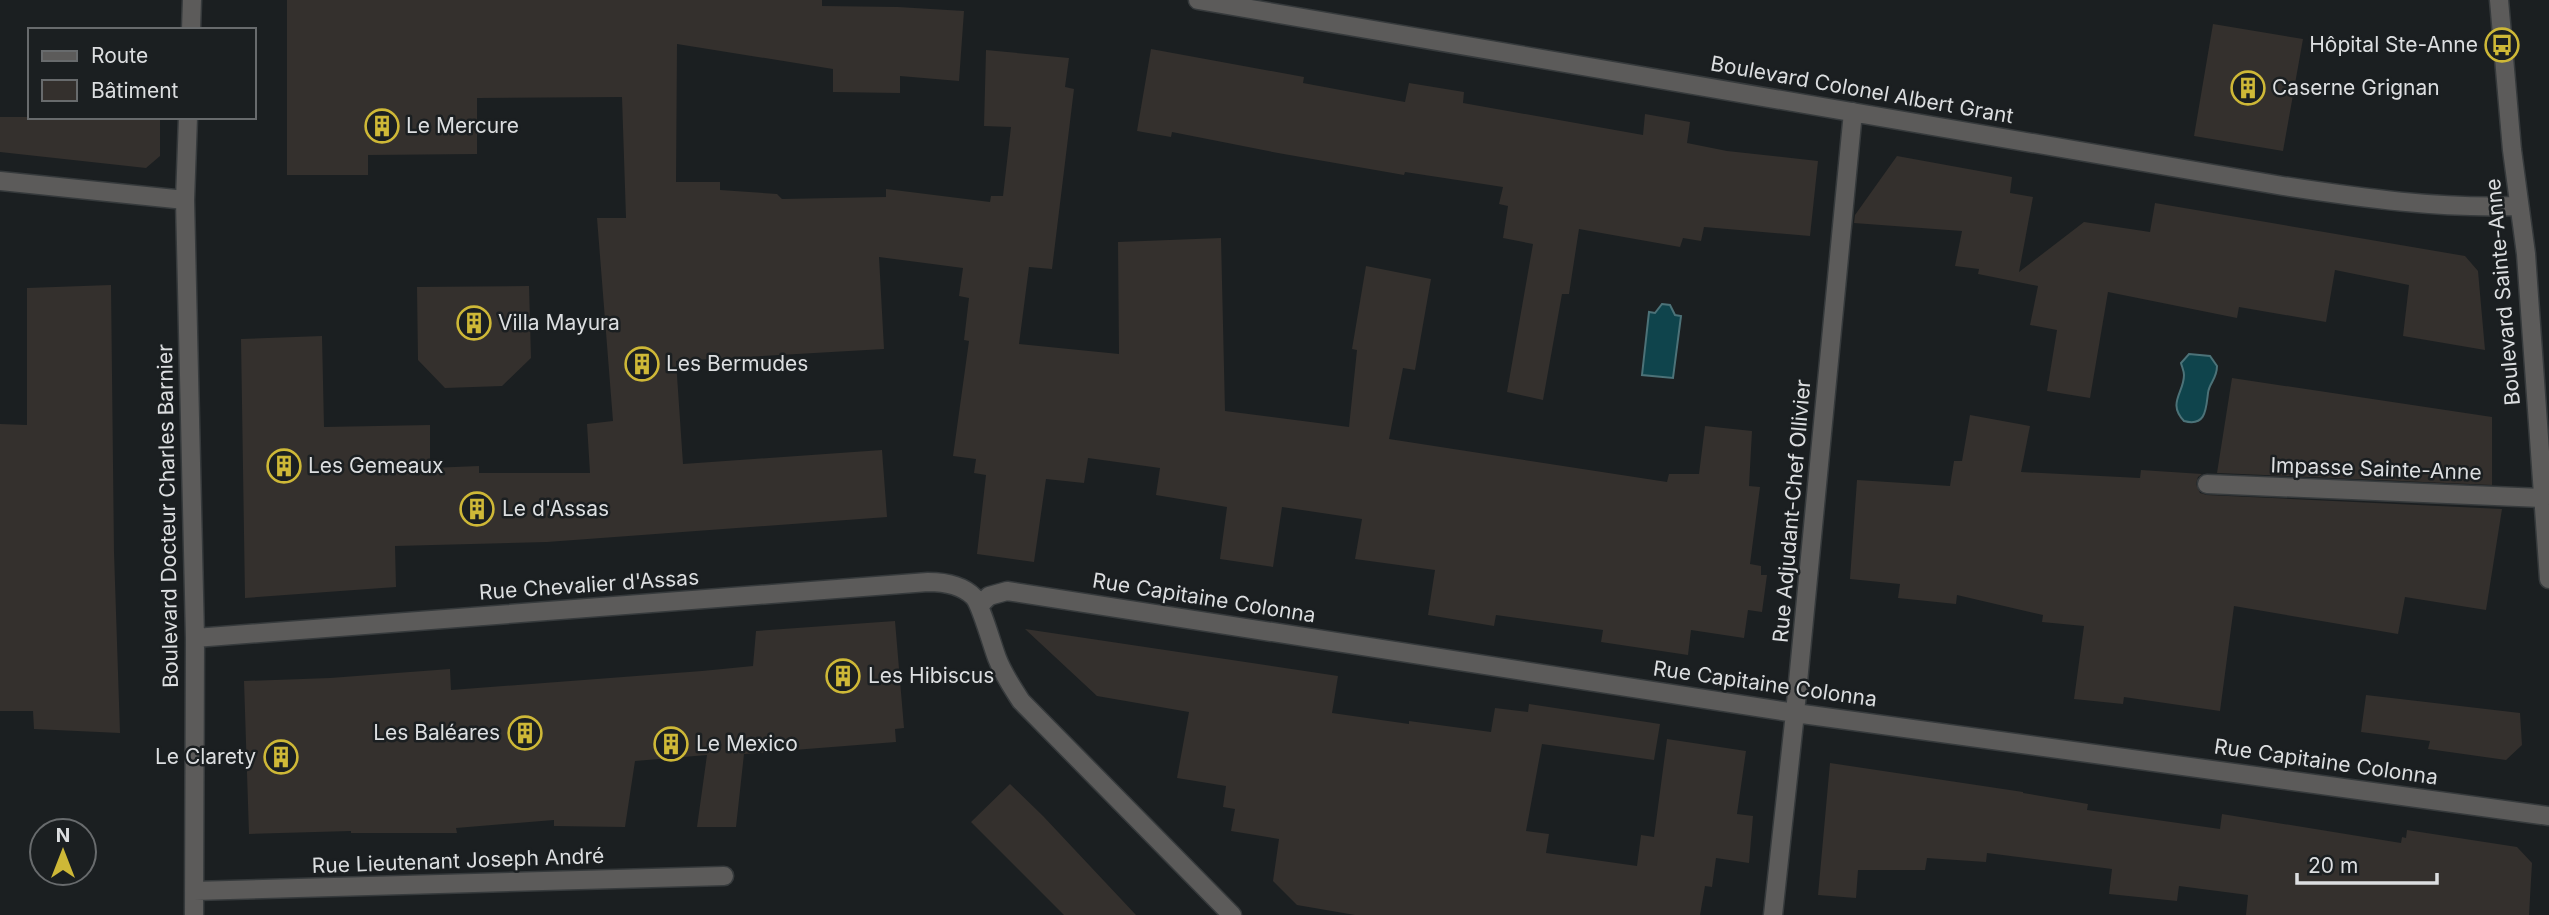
<svg xmlns="http://www.w3.org/2000/svg" width="2549" height="915" font-family="Inter,sans-serif">
	<rect width="100%" height="100%" fill="#1b1f21"/>
	<path fill="#0f444c" stroke="#4c7278" stroke-width="2" d="M1662,304L1670,305L1675,315L1681,316L1673,378L1642,375L1649,312L1655,313Z
		M2189,354L2210,356L2217,366C2217,379 2209,383 2208,393C2206,409 2206,427 2184,421C2167,403 2184,393 2184,375C2184,371 2182,367 2181,363Z"/>
	<path fill="#34302d" d="M287,0H822V6L898,7L964,11L959,81L900,76V93L833,92V69L677,44L676,182H720V190L777,194L782,199L886,197V189L990,202L991,196H1003L1011,127L984,126L986,50L1069,58L1065,87L1074,89L1052,269L1029,267L1019,344L1119,354L1118,242L1221,238L1225,411L1349,427L1357,350L1352,349L1366,266L1431,279L1415,370L1403,368L1389,439L1667,482L1669,474H1699L1705,426L1752,431L1749,486L1760,487L1750,564L1761,566V575H1767L1762,612L1748,610L1744,638L1691,630L1688,655L1601,642L1603,630L1496,615L1494,626L1428,615L1435,570L1355,559L1362,519L1282,507L1273,567L1220,559L1227,507L1156,495L1160,468L1088,458L1084,483L1046,479L1034,562L977,554L986,475L974,473L976,459L953,456L969,341L964,340L969,298L959,296L963,268L879,257L884,349L676,361L683,464L882,450L887,517L547,542L395,546L396,587L245,598L241,339L322,336L324,427L430,425V468L479,466V473H590L587,424L613,421L597,218H626L622,97L477,98V154L368,155V175H287Z
		M2213,24L2303,39L2283,151L2194,136Z
		M1151,49L1304,77L1303,83L1405,102L1409,83L1464,92L1463,103L1643,135L1645,114L1690,122L1687,143L1727,151L1818,161L1810,236L1704,227L1701,241L1683,238L1680,247L1579,229L1569,294H1562L1543,400L1507,392L1533,244L1503,238L1508,206L1499,204L1503,187L1405,172L1404,175L1278,153L1172,132L1171,137L1137,131Z
		M0,117H160V156L146,168L0,152Z
		M1897,156L2012,177L2010,193L2033,197L2019,272L2084,222L2150,232L2155,203L2465,256L2478,271L2485,350L2403,336L2409,285L2335,270L2326,322L2239,307L2237,318L2108,292L2090,398L2047,391L2057,330L2030,325L2038,286L1978,274L1979,269L1955,266L1962,231L1854,223L1855,215Z
		M111,285L114,552L120,733L34,729L33,711H0V424L27,425V288Z
		M529,286L531,358L502,386L445,388L418,360L417,287Z
		M2232,378L2492,417V485L2217,473Z
		M1970,415L2030,426L2021,472L2140,478L2141,470L2202,474L2198,477L2196,484L2200,493L2207,495L2502,509L2486,610L2405,597L2398,634L2234,606L2220,711L2124,697L2123,704L2074,699L2084,626L2042,622L2043,615L1957,595L1956,604L1898,598L1900,584L1850,579L1857,480L1950,486L1954,461H1962Z
		M895,621L904,728L895,729L896,742L744,754L736,827H697L707,755L635,761L625,827L554,826V820L456,828L457,833H351V831L249,834L244,681L330,678L450,669L451,690L702,671L753,666L756,631Z
		M1025,629L1338,676L1332,713L1409,724V721L1491,732L1495,708L1528,712L1529,704L1660,724L1654,760L1542,744L1526,831L1549,834L1546,853L1637,866L1641,835L1654,837L1667,739L1746,751L1737,814L1753,816L1749,863L1716,858L1712,887L1705,886L1700,915H1355L1297,905L1273,881L1279,839L1231,831L1235,809L1223,807L1226,786L1177,778L1189,712L1097,696Z
		M2366,695L2520,713L2522,745L2506,760L2428,749L2430,741L2361,732Z
		M1830,763L2023,792V793L2088,804L2087,810L2220,829L2222,814L2401,843L2402,837L2406,838L2407,830L2517,847L2532,863L2529,915H2246L2248,895L2179,886L2177,901L2109,894L2112,869L1987,853L1986,862L1927,858L1925,870H1858L1856,898L1818,895Z
		M1010,784L1043,816L1136,915H1064L971,822Z"/>
	<g fill="none" stroke-linecap="round" stroke-linejoin="round">
		<defs>
			<path id="minor" d="M1198,0L2283,186C2362,198 2439,209 2519,206
				M2499,0L2512,150L2526,254L2549,579
				M191,30L192,0
				M188,117L185,200L195,638L194,915
				M0,181L185,200
				M2207,484L2543,498
				M980,605L989,596L1007,591L1795,713L2549,816
				M195,638L928,582C945,582 962,585 974,597C981,605 992,645 997,658C1003,674 1012,687 1021,701L1232,915
				M194,891L724,876
				M1773,915L1795,713L1853,112"/>
		</defs>
		<use href="#minor" stroke="#363a3c" stroke-width="21"/>
		<use href="#minor" stroke="#5c5b5a" stroke-width="18"/>
	</g>
	<defs>
		<symbol id="bus-ring" viewBox="-11 -11 22 22"><circle r="9.5" fill="#1b1f21" stroke="#ceb837" stroke-width="1.5"/><path d="M-5-6H5V4H4V6H2V4H-2V6H-4V4H-5ZM-3.5-4V0h7V-4ZM-3.5 1.2v1.5H-2V1.2ZM2 1.2v1.5H3.5V1.2Z" fill="#ceb837"/></symbol>
		<symbol id="building-ring" viewBox="-11 -11 22 22"><circle r="9.5" fill="#1b1f21" stroke="#ceb837" stroke-width="1.5"/><path d="M-4-6H4V6H1V3H-1V6H-4ZM-2.5-4.3h1.7v1.8h-1.7ZM.8-4.3h1.7v1.8H.8ZM-2.5-1h1.7V.8h-1.7ZM.8-1h1.7V.8H.8Z" fill="#ceb837"/></symbol>
	</defs>
	<g fill-rule="evenodd">
		<use href="#bus-ring" x="2483" y="26" width="38" height="38"/>
		<use href="#building-ring" x="2229" y="69" width="38" height="38"/>
		<use href="#building-ring" x="363" y="107" width="38" height="38"/>
		<use href="#building-ring" x="455" y="304" width="38" height="38"/>
		<use href="#building-ring" x="623" y="345" width="38" height="38"/>
		<use href="#building-ring" x="265" y="447" width="38" height="38"/>
		<use href="#building-ring" x="458" y="490" width="38" height="38"/>
		<use href="#building-ring" x="824" y="657" width="38" height="38"/>
		<use href="#building-ring" x="506" y="714" width="38" height="38"/>
		<use href="#building-ring" x="652" y="725" width="38" height="38"/>
		<use href="#building-ring" x="262" y="738" width="38" height="38"/>
	</g>
	<g text-anchor="middle" stroke-width="5" stroke-linejoin="round" paint-order="stroke">
		<g font-size="21" fill="#dcdee0" stroke="#1b1f21" text-anchor="start">
			<text x="2478" y="52" text-anchor="end">Hôpital Ste-Anne</text>
			<text x="2272" y="95">Caserne Grignan</text>
			<text x="406" y="133">Le Mercure</text>
			<text x="498" y="330">Villa Mayura</text>
			<text x="666" y="371">Les Bermudes</text>
			<text x="308" y="473">Les Gemeaux</text>
			<text x="502" y="516">Le d'Assas</text>
			<text x="868" y="683">Les Hibiscus</text>
			<text x="500" y="740" text-anchor="end">Les Baléares</text>
			<text x="696" y="751">Le Mexico</text>
			<text x="256" y="764" text-anchor="end">Le Clarety</text>
		</g>
		<g font-size="21" fill="#dcdee0" stroke="#1b1f21">
			<text transform="translate(1862 90) rotate(10)" y="7">Boulevard Colonel Albert Grant</text>
			<text transform="translate(2503 292) rotate(-95)" y="7">Boulevard Sainte-Anne</text>
			<text transform="translate(2376 469) rotate(2)" y="7">Impasse Sainte-Anne</text>
			<text transform="translate(1792 511) rotate(-85)" y="7">Rue Adjudant-Chef Ollivier</text>
			<text transform="translate(168 516) rotate(-91)" y="7">Boulevard Docteur Charles Barnier</text>
			<text transform="translate(589 585) rotate(-4)" y="7">Rue Chevalier d'Assas</text>
			<text transform="translate(1204 598) rotate(9)" y="7">Rue Capitaine Colonna</text>
			<text transform="translate(1765 684) rotate(8)" y="7">Rue Capitaine Colonna</text>
			<text transform="translate(2326 762) rotate(8)" y="7">Rue Capitaine Colonna</text>
			<text transform="translate(458 861) rotate(-2)" y="7">Rue Lieutenant Joseph André</text>
		</g>
	</g>
	<rect x="28" y="28" width="228" height="91" fill="#1b1f21" stroke="#686b6d" stroke-width="2"/>
	<rect x="42" y="51" width="35" height="10" fill="#5c5b5a" stroke="#686b6d" stroke-width="2"/>
	<text x="91" y="63" font-size="21" fill="#dcdee0">Route</text>
	<rect x="42" y="80" width="35" height="21" fill="#34302d" stroke="#686b6d" stroke-width="2"/>
	<text x="91" y="98" font-size="21" fill="#dcdee0">Bâtiment</text>
	<g transform="translate(63 852)"><circle r="33" fill="#1b1f21" stroke="#686b6d" stroke-width="2"/>
	<path d="M0-5L12 26L0 18L-12 26Z" fill="#ceb837"/>
	<text y="-10" font-size="19" font-weight="bold" text-anchor="middle" fill="#dcdee0">N</text>
	</g>
	<path d="M2297 873v10h140v-10" fill="none" stroke="#dcdee0" stroke-width="3.5"/>
	<text x="2308" y="873" font-size="21" fill="#dcdee0" stroke="#1b1f21" stroke-width="5" paint-order="stroke">20 m</text>
</svg>
